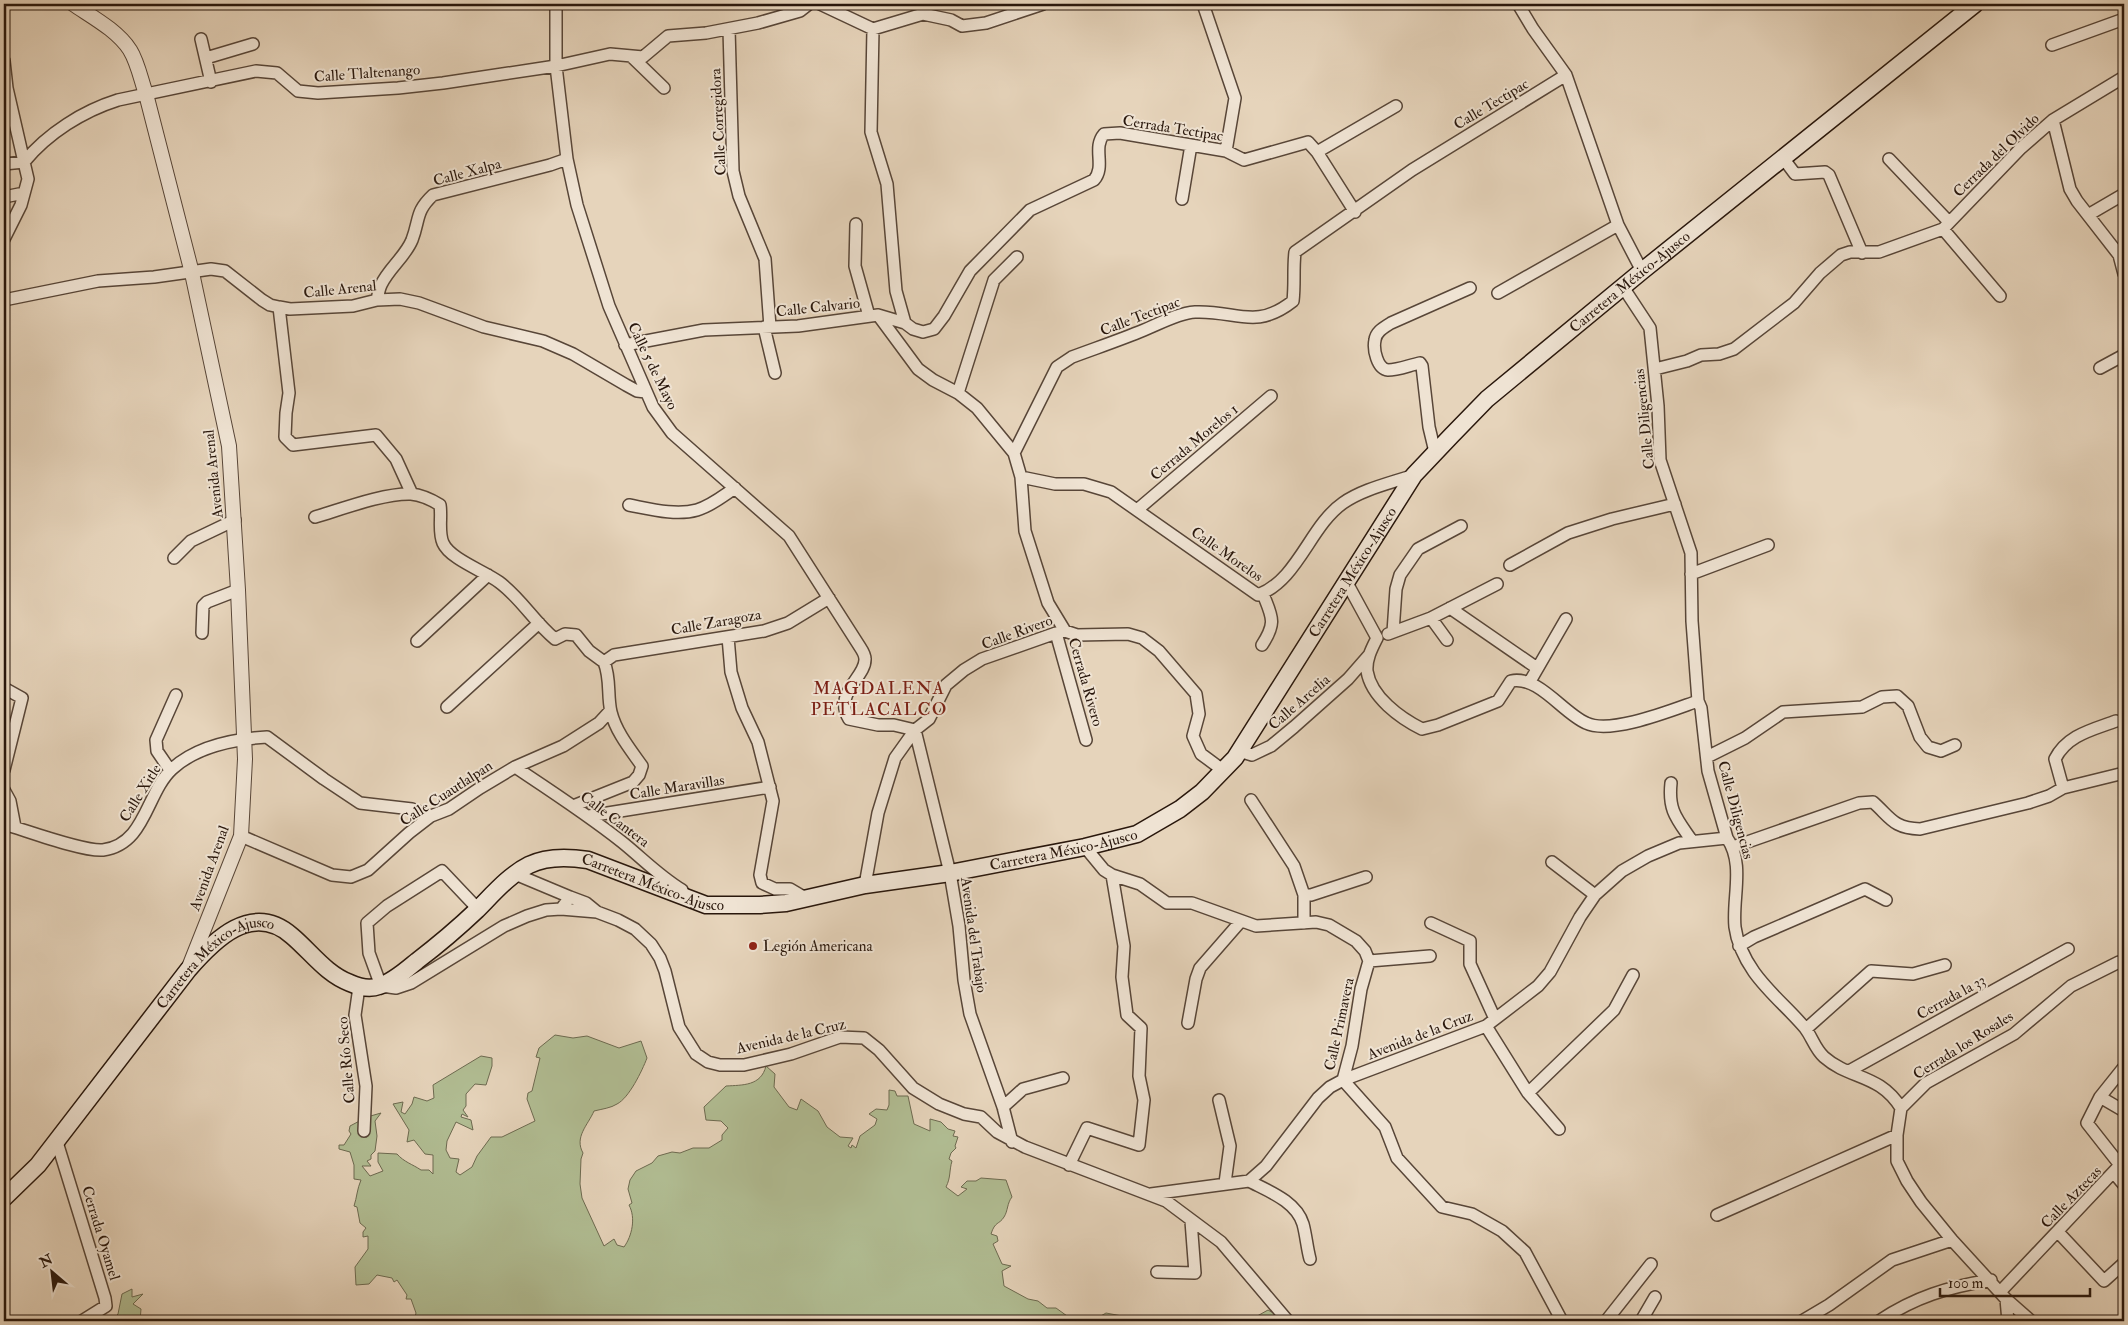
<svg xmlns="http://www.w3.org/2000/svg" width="2128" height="1325" font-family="'IM FELL Double Pica',serif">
	<rect width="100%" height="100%" fill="#e6d4bb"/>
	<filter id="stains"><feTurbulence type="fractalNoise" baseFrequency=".004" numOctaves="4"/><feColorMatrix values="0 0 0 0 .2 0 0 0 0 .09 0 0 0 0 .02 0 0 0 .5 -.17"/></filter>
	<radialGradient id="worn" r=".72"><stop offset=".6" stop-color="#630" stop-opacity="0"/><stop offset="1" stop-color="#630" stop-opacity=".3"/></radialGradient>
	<path fill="#b1bd93" stroke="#6d6a50" d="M555,1035L573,1038L587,1036L619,1048L641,1041L647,1058C642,1071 629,1098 617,1104C611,1108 602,1109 594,1111C588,1125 574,1137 583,1153L581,1159L580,1184L582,1198L604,1246L614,1239L617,1245L624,1247C632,1236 636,1218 629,1205L632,1203L628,1189L630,1180L636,1171L652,1163L658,1156L672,1152L680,1153L693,1148H709L722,1140V1135L728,1128L721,1121L706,1120L704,1107L726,1086C743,1085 761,1086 766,1066L775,1074L774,1087L789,1107L797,1110L801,1099L818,1111L827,1127L840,1137L853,1138L848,1146L851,1148L852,1145L856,1148L860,1136L875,1125L877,1119L869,1114L876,1109L887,1110L889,1105V1090L895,1091L897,1096H908L914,1124L930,1131V1119L941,1122L948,1129L955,1131L953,1136L958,1137L955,1146L956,1148L951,1153L949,1159L952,1161C949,1171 951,1177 946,1187L958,1196L967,1189L961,1187L967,1181H976L981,1178L1006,1180L1012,1197C1007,1203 1008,1211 1004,1217C999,1225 995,1221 991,1234L997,1236L998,1241L993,1244L1002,1264L1011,1266L1002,1271L1004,1286L1028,1299L1038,1301L1047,1308H1056L1074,1321H414L416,1313L411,1299H406L407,1295L397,1280L394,1282L392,1278L377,1275L369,1284L356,1285L355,1267L368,1249V1236L363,1237V1232L366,1228L360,1223L357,1207L354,1206C357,1197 357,1189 361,1180L354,1179V1165L350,1152L339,1149V1145H344L351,1134L349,1131L350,1126L367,1117L381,1113L375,1121L377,1136L375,1151L371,1155V1159L367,1161L371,1166H362L370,1176L383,1171L378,1162V1153L397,1154C404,1162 412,1164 421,1170H429L433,1174V1155L425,1154L414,1140L407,1142L409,1130L393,1104L403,1102L401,1112L405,1114L412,1104L414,1097L427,1101L434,1098L433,1085L481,1056L492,1058V1066L486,1085L475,1084L466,1094V1106L463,1110L468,1117L462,1114L461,1117L471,1120L473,1130L456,1122L447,1141L446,1150L450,1158L459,1159L456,1172L460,1175L472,1167L477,1156L491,1137H502L535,1121L527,1099L528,1093L532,1091L540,1058L536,1057L539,1048Z
		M132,1289V1297L143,1294L133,1304L141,1309L140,1321H111L118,1314L122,1294Z
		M1268,1310L1277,1315L1281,1321H1238L1239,1317L1250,1320Z
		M1106,1313L1122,1316L1126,1321H1092Z"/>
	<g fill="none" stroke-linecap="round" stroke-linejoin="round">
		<defs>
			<path id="minor" d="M556,4V66L567,159L577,205L609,306L653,407L672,433L789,536L860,647C862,650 865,655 865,659C866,677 833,693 849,719L878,725H894L915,730
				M820,4L873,29L923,14L951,20L962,26L986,23L1043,4
				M1203,4L1235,98L1226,151
				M1518,4L1533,29L1566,75L1618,225L1642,271
				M729,29L733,171L739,196L765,259L770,327
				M873,29L871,132L887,184L896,291L905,323
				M201,39L211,82
				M2052,45L2124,19
				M632,57L664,88
				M206,58L253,44
				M4,61L7,88L24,162L4,164
				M2053,120L2070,189L2077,201L2119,255L2124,274
				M1317,152L1396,106
				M1783,158L1795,174L1825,172L1829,175L1862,253
				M1889,159L1949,222
				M4,197L24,193
				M1182,199L1191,145
				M2088,215L2124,194
				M856,224L855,266L869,316
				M1943,229L2000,296
				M4,239L21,205L28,179L24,162C48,133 83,111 118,100L256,71L277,73L298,91L318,93L398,88L443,83L556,66L610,54L643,57L668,36L706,33L758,23L800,11L809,4
				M1623,287L1650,328L1658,406L1660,460L1691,553L1692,621L1698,701L1701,708L1708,771L1727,838C1745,864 1732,898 1735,927C1737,943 1745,959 1754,972C1769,993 1789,1009 1805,1028C1812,1037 1815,1049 1824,1057C1850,1080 1879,1073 1901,1108L1897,1135V1161L1907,1181L1921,1202L1952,1240L2006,1299L2031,1321
				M1498,293L1618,225
				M4,300L98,281L154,277L211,269L225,271L262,300L270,305L279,307L290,309L353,306L377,300L400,299L419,303L484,327L543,341L573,354L626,385L637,391L646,392
				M377,300C378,295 379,289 381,285C389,268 405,257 412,240C420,219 415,212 433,195L550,165L567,159
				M279,307L289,393L286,413L285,437L293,445L376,435L396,459L412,494
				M878,315L918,369L933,380L958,393L977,408L1014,453
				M764,327L775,373
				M625,345L704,330L798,326L878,315L905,323L913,329L923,332L934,329L944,316L970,271L1030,210L1094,180C1106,166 1092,148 1104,134L1120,133L1226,151L1244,160L1308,142L1317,152L1355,212
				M2100,368L2124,355
				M1655,369L1687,361L1701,355L1719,354L1734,349L1794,303L1820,273L1841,255L1850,252H1879L1943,229L2021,148L2053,120L2124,77
				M958,393L994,280L1017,257
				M1435,452L1429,427L1422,366L1420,363C1410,365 1398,370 1388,370C1377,369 1373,349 1375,340C1376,331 1385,327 1391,323L1470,288
				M1021,477L1055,484H1084L1111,492L1258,595C1298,580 1310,526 1343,503C1363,489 1391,483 1414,475
				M629,505C650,509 676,516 697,510C711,506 723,496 735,488
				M1137,510L1271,396
				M315,517C342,509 384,493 411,494C421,495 432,500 440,505C442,517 438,532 443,543C450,559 484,571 499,582C521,598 534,622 555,639L565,634L576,635L589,651L604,662
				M174,558L191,541L235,520
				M1510,565L1568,533L1612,519L1675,504
				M1691,574L1768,545
				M1347,583L1377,638
				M1450,608L1537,668
				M1431,618L1447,640
				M1065,631L1048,603L1025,531L1021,477L1014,453L1057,367L1072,357C1096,348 1120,340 1144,330C1159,324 1178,313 1195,312C1236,310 1255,331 1293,301C1295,284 1293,269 1295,252L1412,170L1566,75
				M1393,632L1396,589L1400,575L1418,549L1461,526
				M202,633L203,606L207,602L238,590
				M1056,633L1086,740
				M1388,634L1431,618L1497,584
				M728,637L731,672L742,708L758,742L773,801L760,875L762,883L775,889H790L807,899
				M1377,638C1372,648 1366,659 1367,671C1371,697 1400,718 1422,729L1438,725L1498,701L1511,681C1538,675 1563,713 1586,723C1611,735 1672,710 1698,701
				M417,641L488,575
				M1262,645C1277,622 1272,617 1263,594
				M604,662L614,655L764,631L788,623L829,598
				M1529,683L1566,619
				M4,688L22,698L4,770
				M447,707L539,623
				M915,730L950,873L959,926L964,980L970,1014L1003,1107L1012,1142
				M1239,751L1252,755L1271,746L1294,727L1348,679L1369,655
				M1707,757L1745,738L1783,712L1862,707L1882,697L1897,696L1908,706L1920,737L1928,747L1941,751L1955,745
				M515,767C551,791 588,815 622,842C643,859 659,876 682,890
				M170,770L157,751L156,740L176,695
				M1671,783C1668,811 1677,819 1692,841
				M2063,788L2055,759C2067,735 2092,730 2116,721
				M4,790L10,801L15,827
				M1251,800L1294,866L1304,895V923
				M573,806L633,782L639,775L642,766C630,749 616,732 611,712C607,695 611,679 604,662
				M589,816L770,787
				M4,824C25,830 84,852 103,850C146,844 146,793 172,769C197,746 234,739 267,737L324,779L360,803L412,809L431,816
				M241,836L332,875L351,877L368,870L409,833L431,816L449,809L480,788L515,767L563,746L599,723L610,711
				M1085,847L1104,870L1112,875L1140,884L1167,903H1192L1256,926L1316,922L1329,925L1356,941L1365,951L1369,961L1361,989L1352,1046L1343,1080L1385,1127L1397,1158L1442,1207L1472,1214L1502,1231L1525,1252L1562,1321
				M1733,847L1859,803L1873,802C1891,818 1893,828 1920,829L2028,803L2049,796L2063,788L2124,773
				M1552,862L1595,895
				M515,874L570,897L561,909
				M865,885L878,813L895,758L915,730L929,719L946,685L964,670L982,659L1056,633L1065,631L1077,635L1128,634L1142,638L1159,651L1196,694L1199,714L1193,736L1201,754L1224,771
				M1304,895H1311L1366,877
				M570,897L586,903L597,912
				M478,909L442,871L387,906L367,923L369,953L381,986L396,988L411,983L504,926L527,916L546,910L561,909L597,912L618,920L635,929L651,944L660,958L665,971L679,1027L696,1054L708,1062L720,1065H744L791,1054L840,1037L864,1038L879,1050L913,1088L939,1104L964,1114L981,1117L997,1132L1025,1147L1166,1201L1221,1242L1288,1321
				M1431,923L1470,941V964L1495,1019
				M1739,946L1754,937L1865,889L1886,900
				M1369,961L1430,956
				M359,987L355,1015L366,1086L364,1131
				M1188,1023L1196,979L1200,968L1241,921
				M1486,1026L1528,1093L1559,1129
				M1806,1029L1871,971L1913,974L1945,965
				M1849,1071L2068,949
				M1528,1093L1614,1010L1633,975
				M2100,1097L2124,1111
				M1219,1100L1230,1146L1225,1183
				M1003,1107L1023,1089L1063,1078
				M1901,1108L1926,1083L2014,1034L2071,986L2119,962
				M57,1142L105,1298L106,1306L82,1321
				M1069,1165L1087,1128L1139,1145L1144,1100L1139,1076L1141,1028L1127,1015L1122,977L1124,946L1112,875
				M2114,1173L2124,1185
				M1249,1181C1268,1191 1296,1201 1303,1224C1306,1235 1307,1248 1310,1259
				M1151,1194L1249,1181L1266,1166L1318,1098L1330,1087L1343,1080L1486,1026L1538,986L1550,972L1580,917L1595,895L1622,871L1648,856L1679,843L1727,838
				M1717,1215L1897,1135
				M2058,1232L2104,1281L2124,1263
				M1157,1272L1195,1273L1191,1221
				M2000,1292L2120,1165L2087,1123L2100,1097L2124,1067
				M2006,1299L2008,1321
				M1606,1321L1651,1264
				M1641,1321L1655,1297
				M1802,1321L1829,1305L1892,1260L1952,1240
				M1879,1321C1915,1297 1948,1287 1991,1280"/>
			<path id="tertiary" d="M73,4C92,17 117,30 130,50C138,63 141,80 146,94L192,273L229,446L238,590L245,759L241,836L189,967"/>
			<g id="secondary">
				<path id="s1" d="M4,1198L38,1165L188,970C214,940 252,901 292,936C311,952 326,974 350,983C359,987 369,990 379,986C393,982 406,970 417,961C438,945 458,928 477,910C493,894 509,875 529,865C547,856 569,857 588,860L706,905H760L786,903L865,885L950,873L1085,847L1137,834L1180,809L1202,792L1235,758L1414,475L1451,436L1487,399L1642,271L1975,4"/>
			</g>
		</defs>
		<use href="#minor" stroke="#584638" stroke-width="14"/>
		<use href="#tertiary" stroke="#584638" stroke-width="16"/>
		<use href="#secondary" stroke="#29170c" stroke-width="19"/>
		<use href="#minor" stroke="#efe3d3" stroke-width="11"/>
		<use href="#tertiary" stroke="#efe3d3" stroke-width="14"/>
		<use href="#secondary" stroke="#efe3d3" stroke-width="16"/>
	</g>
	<circle fill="#8f2418" stroke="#efe3d3" stroke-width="2" cx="753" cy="946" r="5"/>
	<g text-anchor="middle" stroke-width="4" stroke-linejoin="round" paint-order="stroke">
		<g font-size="15" fill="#29170c" stroke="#efe3d3">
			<text transform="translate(367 73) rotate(-4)" y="5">Calle Tlaltenango</text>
			<text transform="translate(1491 104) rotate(-31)" y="5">Calle Tectipac</text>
			<text transform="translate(718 122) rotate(-93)" y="5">Calle Corregidora</text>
			<text transform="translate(1173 128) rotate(9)" y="5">Cerrada Tectipac</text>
			<text transform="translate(1996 155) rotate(-44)" y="5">Cerrada del Olvido</text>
			<text transform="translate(467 172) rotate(-15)" y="5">Calle Xalpa</text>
			<text dy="5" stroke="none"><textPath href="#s1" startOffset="2091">Carretera México-Ajusco</textPath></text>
			<text transform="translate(340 289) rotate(-6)" y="5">Calle Arenal</text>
			<text transform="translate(818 307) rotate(-6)" y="5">Calle Calvario</text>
			<text transform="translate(1140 316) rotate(-21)" y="5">Calle Tectipac</text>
			<text transform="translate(653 366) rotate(64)" y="5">Calle 5 de Mayo</text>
			<text transform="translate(1644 419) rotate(-96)" y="5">Calle Diligencias</text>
			<text transform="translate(1194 442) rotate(-40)" y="5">Cerrada Morelos 1</text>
			<text transform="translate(213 474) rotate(-96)" y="5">Avenida Arenal</text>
			<text transform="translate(1227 554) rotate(35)" y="5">Calle Morelos</text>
			<text dy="5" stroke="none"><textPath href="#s1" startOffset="1686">Carretera México-Ajusco</textPath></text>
			<text transform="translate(716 622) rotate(-10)" y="5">Calle Zaragoza</text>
			<text transform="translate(1017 632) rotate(-20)" y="5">Calle Rivero</text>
			<text transform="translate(1086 682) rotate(74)" y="5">Cerrada Rivero</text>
			<text transform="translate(1299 702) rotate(-41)" y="5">Calle Arcelia</text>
			<text transform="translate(677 787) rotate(-9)" y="5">Calle Maravillas</text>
			<text transform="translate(140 793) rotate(-58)" y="5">Calle Xitle</text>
			<text transform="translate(446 793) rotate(-33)" y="5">Calle Cuautlalpan</text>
			<text transform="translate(1736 810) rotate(75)" y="5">Calle Diligencias</text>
			<text transform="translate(615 819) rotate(37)" y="5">Calle Cantera</text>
			<text dy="5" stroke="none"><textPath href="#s1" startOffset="1266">Carretera México-Ajusco</textPath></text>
			<text transform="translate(209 868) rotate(-70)" y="5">Avenida Arenal</text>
			<text dy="5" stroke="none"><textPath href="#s1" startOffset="846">Carretera México-Ajusco</textPath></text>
			<text transform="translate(974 935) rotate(82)" y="5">Avenida del Trabajo</text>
			<text dy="5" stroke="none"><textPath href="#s1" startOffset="322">Carretera México-Ajusco</textPath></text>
			<text transform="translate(1951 997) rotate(-29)" y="5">Cerrada la 33</text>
			<text transform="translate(1339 1024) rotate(-78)" y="5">Calle Primavera</text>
			<text transform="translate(1420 1035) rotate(-21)" y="5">Avenida de la Cruz</text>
			<text transform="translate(791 1036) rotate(-13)" y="5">Avenida de la Cruz</text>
			<text transform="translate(1963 1045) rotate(-32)" y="5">Cerrada los Rosales</text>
			<text transform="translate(346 1060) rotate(-95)" y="5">Calle Río Seco</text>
			<text transform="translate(2071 1197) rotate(-46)" y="5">Calle Aztecas</text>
			<text transform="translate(101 1233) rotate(73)" y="5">Cerrada Oyamel</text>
		</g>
		<g font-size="15" fill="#29170c" stroke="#efe3d3" text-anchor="start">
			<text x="763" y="951">Legión Americana</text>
		</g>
		<g font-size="18" letter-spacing="1" fill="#7a1f14" stroke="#efe3d3">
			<text x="879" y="694">MAGDALENA<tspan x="879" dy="21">PETLACALCO</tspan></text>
		</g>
	</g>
	<rect width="2128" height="1325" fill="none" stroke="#e6d4bb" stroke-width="20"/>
	<rect x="5" y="5" width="2118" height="1315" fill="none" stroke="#29170c" stroke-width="2.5"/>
	<rect x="10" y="10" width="2108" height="1305" fill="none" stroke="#29170c"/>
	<g transform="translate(52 1272) rotate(332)" stroke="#efe3d3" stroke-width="4" paint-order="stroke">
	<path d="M0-4L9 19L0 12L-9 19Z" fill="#29170c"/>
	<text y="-8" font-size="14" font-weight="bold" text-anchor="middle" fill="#29170c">N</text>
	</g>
	<path d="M1940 1288v8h150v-8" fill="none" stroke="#29170c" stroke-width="2.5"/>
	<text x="1948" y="1288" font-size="15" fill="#29170c" stroke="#efe3d3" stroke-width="4" paint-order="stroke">100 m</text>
	<rect width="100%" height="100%" filter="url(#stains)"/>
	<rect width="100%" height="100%" fill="url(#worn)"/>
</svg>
